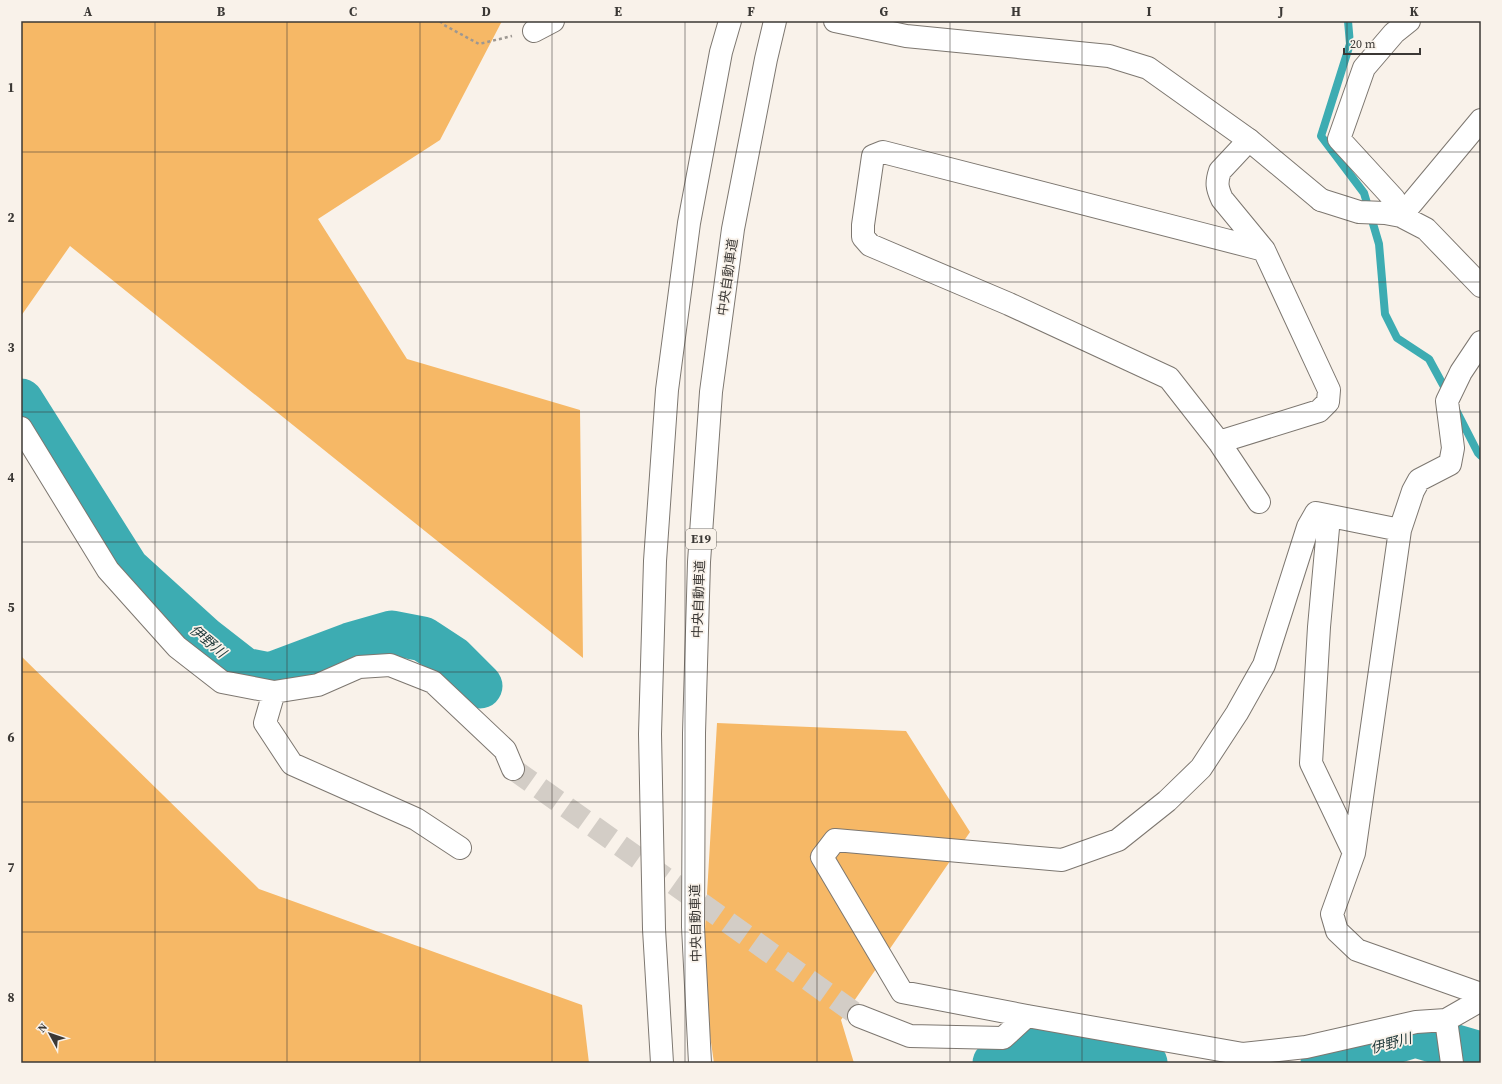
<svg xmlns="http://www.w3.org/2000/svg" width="1502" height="1084" font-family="'Source Serif 4','Noto Sans JP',serif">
	<rect width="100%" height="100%" fill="#f9f2ea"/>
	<path fill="#f6b866" d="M21,21H502L440,140L318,219L407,359L580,410L583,658L70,246L21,316Z
		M21,656L259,889L582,1005L589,1063H21Z
		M717,723L906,731L970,832L841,1020L854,1063H714L702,980Z"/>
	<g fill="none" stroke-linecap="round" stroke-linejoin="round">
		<path stroke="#3dacb2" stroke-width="8" d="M1348,21L1350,44L1321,136L1364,193L1379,244L1385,314L1397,338L1429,359L1448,394
			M1456,410L1478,453L1481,456"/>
		<path stroke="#3dacb2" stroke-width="45" d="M21,401L127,569L203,638L244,670L270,675L350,645L392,633L423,639L452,658L480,686
			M995,1063L1038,1045L1145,1063
			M1323,1063L1415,1035L1477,1053L1481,1056"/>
		<path stroke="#d3cdc6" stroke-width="22" stroke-dasharray="22 11" stroke-linecap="butt" d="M513,769L859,1016"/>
		<defs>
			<path id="street" d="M534,31L553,21
				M1321,200L1359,212L1385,213L1401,216L1426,229L1481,286
				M1401,216L1394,199L1339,139L1364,68L1394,33L1409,21
				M1401,216L1481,120
				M1481,342L1461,372L1447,401L1453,448L1450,464L1419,480L1413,491L1400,530L1354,853L1332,914L1337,931L1357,950L1481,994
				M21,428L108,570L177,647L222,682L274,692L318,685L359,667L390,665L433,682L505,750L513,769
				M1219,442L1319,411L1328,402L1329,390L1264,250L1222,199C1217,188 1216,183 1220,171L1249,140
				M1259,502L1219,442L1169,378L1009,304L870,245L863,237V225L873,156L883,152L1264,250
				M1329,517L1319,627L1311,763L1354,853
				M1400,530L1316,513L1308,527L1264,665L1237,713L1201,768L1167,801L1118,840L1062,860L835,840L822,857L902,992L1027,1016L1243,1054L1306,1047L1416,1022L1446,1020L1481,1000
				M274,692L265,723L292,764L416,819L460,848
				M859,1016L910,1036L1003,1038L1027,1016
				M1446,1020L1452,1063"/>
			<path id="secondary" d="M835,21L906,36L1109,56L1148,68L1249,140L1321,200"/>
			<path id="highway" d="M662,1063L654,929L650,734L655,561L667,390L689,223L721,52L730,21
				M700,1063L693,927L694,733L699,562L711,392L733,229L766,59L775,21"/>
		</defs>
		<use href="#street" stroke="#7d7770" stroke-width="24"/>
		<use href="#secondary" stroke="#7d7770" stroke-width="24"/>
		<use href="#highway" stroke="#7d7770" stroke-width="24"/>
		<path stroke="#9c9792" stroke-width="2.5" stroke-dasharray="3 3" stroke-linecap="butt" d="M440,21L444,25L479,44L512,36"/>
		<use href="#street" stroke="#fff" stroke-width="22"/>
		<use href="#secondary" stroke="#fff" stroke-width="22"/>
		<use href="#highway" stroke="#fff" stroke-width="22"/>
	</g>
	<path fill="none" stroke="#3b3835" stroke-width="1" stroke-opacity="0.55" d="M155,21V1063M287,21V1063M420,21V1063M552,21V1063M685,21V1063M817,21V1063M950,21V1063M1082,21V1063M1215,21V1063M1347,21V1063M21,152H1481M21,282H1481M21,412H1481M21,542H1481M21,672H1481M21,802H1481M21,932H1481"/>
	<g text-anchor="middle" stroke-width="3.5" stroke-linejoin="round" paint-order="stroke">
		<rect fill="#f9f2ea" stroke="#74706b" stroke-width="1" x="686" y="529" width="30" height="20" rx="3"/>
		<g font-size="12" font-weight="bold" fill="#3b3835">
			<text x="701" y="543">E19</text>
		</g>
		<g font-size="13" fill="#3b3835" stroke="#f9f2ea">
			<text transform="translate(727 277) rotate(-82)" y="5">中央自動車道</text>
			<text transform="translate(698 599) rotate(-88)" y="5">中央自動車道</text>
			<text transform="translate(695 923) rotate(-91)" y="5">中央自動車道</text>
		</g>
		<g font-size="14" font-style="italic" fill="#223b3c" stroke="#f9f2ea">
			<text transform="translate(208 641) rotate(40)" y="5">伊野川</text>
			<text transform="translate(1391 1043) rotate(-15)" y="5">伊野川</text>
		</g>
	</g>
	<rect width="1502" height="1084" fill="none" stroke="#f9f2ea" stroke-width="44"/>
	<g transform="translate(50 1034) rotate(310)" stroke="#f9f2ea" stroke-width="3" paint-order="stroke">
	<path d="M0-3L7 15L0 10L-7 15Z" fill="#3b3835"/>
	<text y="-6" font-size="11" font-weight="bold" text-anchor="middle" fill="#3b3835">N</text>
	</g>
	<path d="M1344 48v6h76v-6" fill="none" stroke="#3b3835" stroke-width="2"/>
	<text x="1350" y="48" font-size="12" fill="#3b3835" stroke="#f9f2ea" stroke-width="3" paint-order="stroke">20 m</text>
	<rect x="22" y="22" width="1458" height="1040" fill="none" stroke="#3b3835" stroke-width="1.5"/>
	<g font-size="13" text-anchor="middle" font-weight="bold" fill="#3b3835">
		<text x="88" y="16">A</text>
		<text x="221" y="16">B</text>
		<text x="353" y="16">C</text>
		<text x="486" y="16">D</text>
		<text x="618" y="16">E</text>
		<text x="751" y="16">F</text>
		<text x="884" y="16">G</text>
		<text x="1016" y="16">H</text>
		<text x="1149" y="16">I</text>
		<text x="1281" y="16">J</text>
		<text x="1414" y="16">K</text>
		<text x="11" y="92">1</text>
		<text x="11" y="222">2</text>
		<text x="11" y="352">3</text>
		<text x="11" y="482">4</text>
		<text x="11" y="612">5</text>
		<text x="11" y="742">6</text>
		<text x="11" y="872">7</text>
		<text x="11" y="1002">8</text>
	</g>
</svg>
